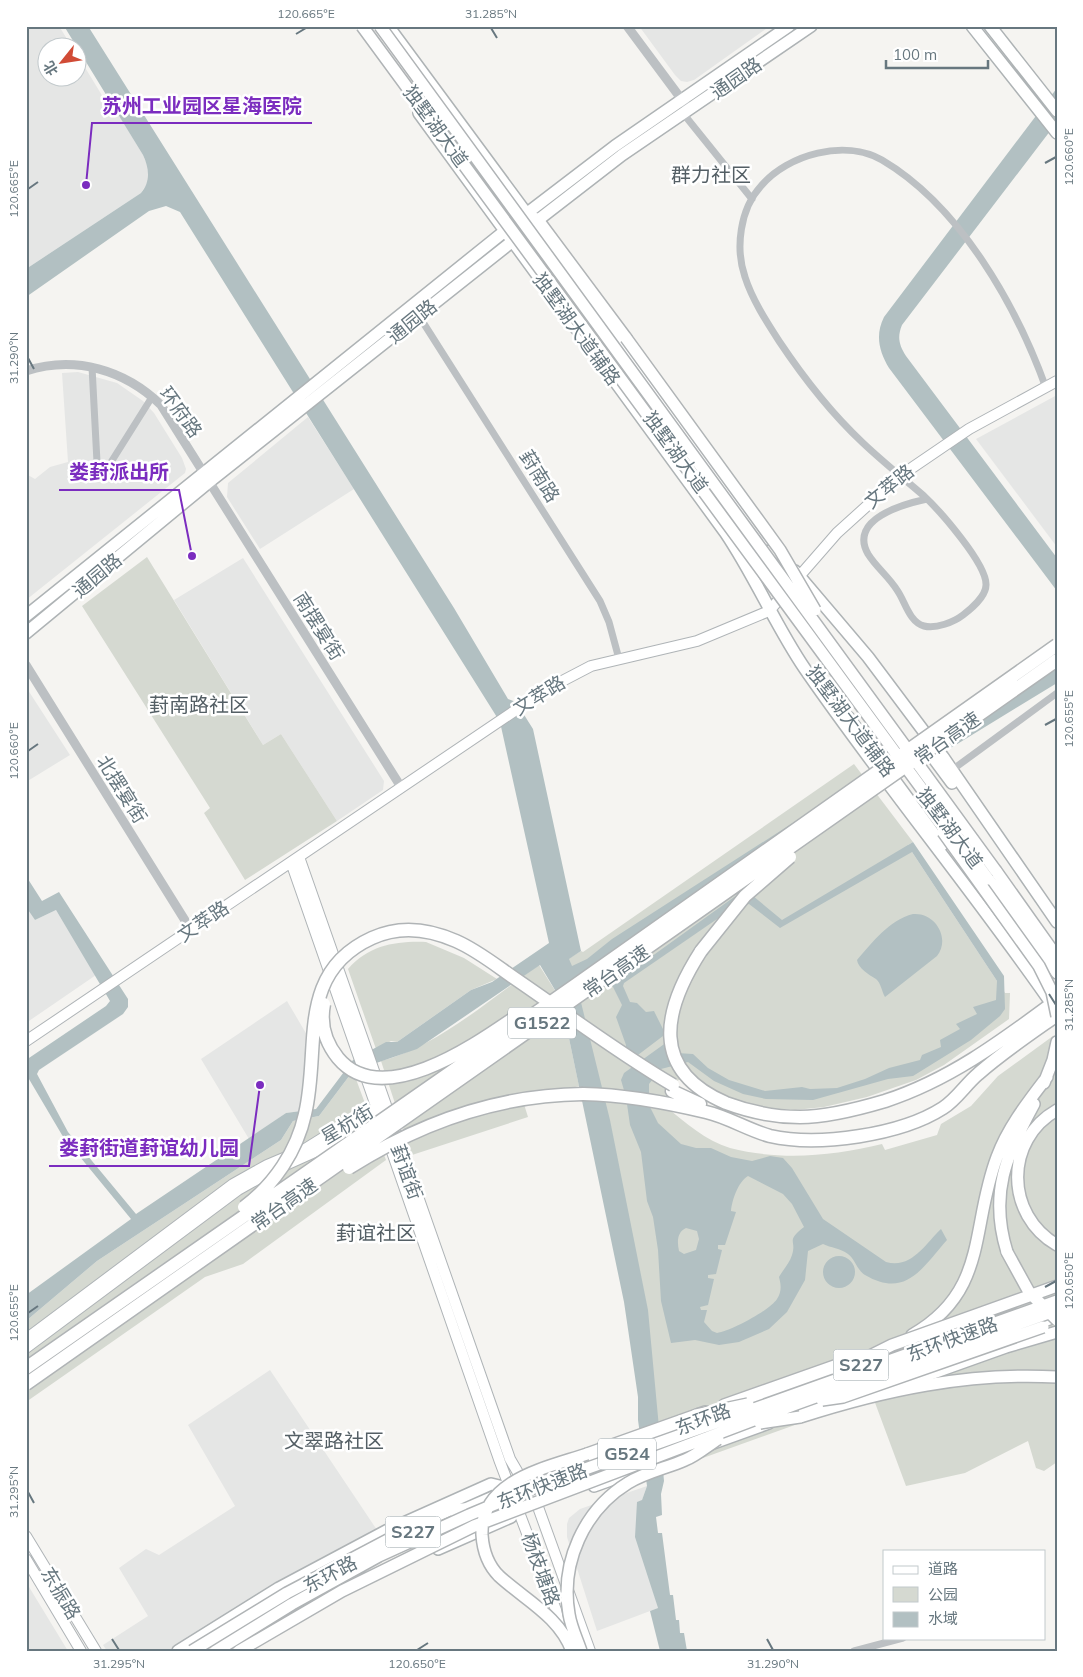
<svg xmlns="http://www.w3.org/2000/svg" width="1083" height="1677" font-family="Mulish,'Noto Sans SC',sans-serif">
	<rect width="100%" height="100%" fill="#f5f4f1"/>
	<path fill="#e5e6e5" d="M26,26H59L72,47L48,48V78H78V56L103,97L107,95L143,155L149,169L148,182L141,193L26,269Z
		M639,26H770L694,80L687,82L681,81L675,75Z
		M78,372L117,383L143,401L154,413L182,458L186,469L185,473L26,600V474L35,479L50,467L68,462L62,373Z
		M1057,395V547L976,439Z
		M308,417L354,489L260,549L227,497L228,483Z
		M243,558L384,781L383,790L337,821L281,734L263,745L174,600Z
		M26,687L70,755L26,782Z
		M26,907L35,920L56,910L96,975L26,1023Z
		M287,1001L307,1035L301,1111L286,1113L249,1139L201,1059Z
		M270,1370L377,1530L321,1558L170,1651H107L103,1645L148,1616L119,1568L146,1549L159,1555L235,1506L188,1425Z
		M647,1486L642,1500L651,1583L658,1608L597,1631L567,1537V1524L569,1518L580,1509Z
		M26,1582L68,1651H26Z"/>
	<path fill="#d5d9d1" d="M147,557L263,745L281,734L337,821L245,880L204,813L210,808L82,606Z
		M854,764L913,842L908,845L912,852L1005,993H1010L1009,1019L944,1065L916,1080L867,1097L824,1107L795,1110L758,1108L712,1094L691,1074L677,1081L666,1107C685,1122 706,1141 730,1148C781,1161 833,1156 882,1144L885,1150L937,1135L941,1124L971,1106L998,1076L1053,1036L1057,1042V1462L1044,1471L1036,1468L1028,1441L965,1473L906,1486L874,1400L834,1411L664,1472L581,1007L568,959L581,951L583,952Z
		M426,942L464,958L497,979L471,990L397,1042L391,1041L376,1049L348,969C369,945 396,941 426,942Z
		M539,965L561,1000L579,1086L523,1101L528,1117L412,1155L381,1061C437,1047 491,998 539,965Z
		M353,1071L386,1160L243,1264L205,1277L26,1402V1321L97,1261L281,1140L293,1121L319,1116Z"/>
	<path fill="#b2c0c2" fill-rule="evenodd" d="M64,26H88L454,608L508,699L516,702L533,729L581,951L569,959L572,966L587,959L612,939L805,815L1057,662V683L575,978L610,1120L648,1310L664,1481L661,1494L662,1515L656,1517L658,1533H662L670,1595H673L676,1620H679L680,1633H684L687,1651H660L650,1611L658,1608L635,1537L637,1502L642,1500L647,1486L638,1420V1397L624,1302L561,1000L540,965L417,1049L353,1071L319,1116L293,1121L281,1140L97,1261L26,1321V1295L131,1219L62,1135L26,1074V1060L106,1006L110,1001L56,910L35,920L26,907V876L42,901L59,892L128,999V1007L123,1014L39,1070L37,1074L68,1132L136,1214L286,1113L316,1109L353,1060L386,1042H397L471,990L492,982L549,943L500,722L180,212L166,206L149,211L26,297V269L141,193C151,181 149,168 143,155Z
		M1057,88V122L902,325C897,337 899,345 906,356L1057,558V591L889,368C879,351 875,335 884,317Z
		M913,842L1004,976L1005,1009L1000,1016L971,1040L913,1076L888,1079L813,1100L766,1099L743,1094L714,1081L688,1062L661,1069L649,1084V1105L658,1123L681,1144L696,1148H711L731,1157L752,1161L770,1156L783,1158L792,1168L823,1219L886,1262C912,1269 925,1244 941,1229L947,1240C922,1268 906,1299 865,1275C857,1270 855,1259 848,1254C840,1248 831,1248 823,1244L808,1251L805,1280L787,1312L769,1329L739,1342L719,1345L695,1340L671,1343L661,1301L658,1250L653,1217L647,1201L641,1152L630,1125L626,1097L621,1080L624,1073L667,1042L677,1053L693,1054L708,1068L729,1080L765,1091L802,1087L810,1089L837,1088L865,1079L889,1068L920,1060L922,1055L941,1047L940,1040L960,1029L956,1024L977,1014L973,1007L996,1000L997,981L912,852L780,928L749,904L736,906L624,983L623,986L630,1002L637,1003L646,1012L654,1011L664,1031L663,1036L634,1058L625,1059L626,1045L616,1017L622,1005L612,985L741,892L747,891L782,920ZM748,1176L783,1194L792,1204L804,1227C785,1242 797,1239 792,1255C790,1262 783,1270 779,1277C781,1285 782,1291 777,1299C770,1310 731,1331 717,1333L712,1331L704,1322L707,1310H701L700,1307L708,1305L714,1279L708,1278V1275L716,1274L722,1250L718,1249V1245H725L736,1212L731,1211C732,1200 738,1182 748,1176ZM686,1228L697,1231L699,1239L696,1250L684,1254L679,1251C677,1242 677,1232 686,1228Z
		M913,914C935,912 951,938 937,956L885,997C882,992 881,983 876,979C869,975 858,968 857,960C873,942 889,920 913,914Z
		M823 1272a16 16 0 1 1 32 0a16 16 0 1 1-32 0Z"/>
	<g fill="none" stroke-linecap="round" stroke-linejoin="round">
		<defs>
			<path id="secondary" d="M299,857L510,1459L538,1507L590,1651
				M291,862L500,1462L556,1610L561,1631
				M26,1041L547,689L591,666L697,641L769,611L837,533L900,476L969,429L1057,381
				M26,1339L233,1184L267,1165L305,1149L350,1121
				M26,1348L238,1190L270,1172L317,1151L377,1112L382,1106
				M26,1536L96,1651
				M26,1559L81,1651"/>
			<path id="primary" d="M388,26L767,539
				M972,26L1057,133
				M990,26L1057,111
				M419,113L725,532C755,576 775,625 805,669C885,785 976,894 1056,1010
				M538,220L622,155L811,26
				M795,571L868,657L943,757L1057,922
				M26,616L526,214L615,146L789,26
				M26,633L209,482L533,225
				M848,717L942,845
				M923,744L952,783
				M1028,1327L1057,1316
				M891,1388L1006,1347L1057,1332
				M739,1407L847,1370
				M784,1417L832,1399
				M594,1486L769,1423
				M456,1513L523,1484L717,1415
				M438,1549L511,1517
				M178,1651L279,1588L386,1531L491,1484L511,1489"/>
			<path id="trunk" d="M526,214L538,220L626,338
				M996,871L1057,957
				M988,879L1057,973
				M1044,1083L1053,1060L1057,1042
				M1057,1110C1004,1140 1005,1215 1057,1245
				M1007,1252C989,1194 1006,1155 1034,1104
				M912,1335C989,1291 970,1228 997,1157C1008,1127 1028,1102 1047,1077
				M724,1405L860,1357
				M800,1417C884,1390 968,1372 1057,1377
				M587,1454L705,1412
				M418,1524L452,1509H465"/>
			<path id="motorway" d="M701,951C663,1010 649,1070 726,1103C750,1112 774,1117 800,1117C828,1117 858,1109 885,1101C950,1080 1003,1040 1057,1000
				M672,1091L700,1104
				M583,1094C626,1095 665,1102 706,1112C728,1117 748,1130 770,1136C818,1147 901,1135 943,1108C956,1100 966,1084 978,1074C1003,1052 1030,1034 1057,1015"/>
		</defs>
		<use href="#secondary" stroke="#afb4b7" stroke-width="12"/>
		<use href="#primary" stroke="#aeb3b5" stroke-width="14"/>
		<use href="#trunk" stroke="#b0b4b6" stroke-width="14"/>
		<use href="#motorway" stroke="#b0b4b6" stroke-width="15"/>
		<path stroke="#bcc0c3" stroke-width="7" d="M682,112L752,199
			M419,316L600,601L609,622L619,659
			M92,367L97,462
			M108,467L152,397
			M927,499C904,504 848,519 868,554C876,567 889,577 897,590C905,601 909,622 924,626C936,629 954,622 963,615C971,609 986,596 986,585C987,564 939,510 924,496C903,478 882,461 863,443C831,413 803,377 779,341C766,321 752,299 745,277C735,248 740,209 761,186C788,154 845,139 882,160C960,206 1016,305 1046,388
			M952,770L1057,693
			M854,1651L903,1638"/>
		<path stroke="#bcc0c3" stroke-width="9" d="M627,26L685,104
			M26,371C75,355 125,370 161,405L401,787
			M26,665L191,930"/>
		<use href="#secondary" stroke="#fff" stroke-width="10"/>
		<use href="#primary" stroke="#fff" stroke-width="11"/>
		<use href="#trunk" stroke="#fff" stroke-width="11"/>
		<use href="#motorway" stroke="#fff" stroke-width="12"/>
		<defs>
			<path id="trunk-bridge" d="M362,26L988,879
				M380,26L996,871
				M626,338L780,550L815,610
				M943,832L1039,966L1052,992L1057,1016
				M1007,1252L1029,1292L1057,1320
				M838,1372L892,1345L1057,1286
				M822,1400L843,1397L1043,1327
				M696,1415L748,1404
				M760,1423L800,1417
				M192,1651L287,1593L418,1524
				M216,1651L292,1604L379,1556L469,1515L543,1484L1057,1301
				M239,1651L342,1591L474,1526L796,1404L1057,1310
				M572,1651C559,1616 525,1600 499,1576C488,1565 483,1550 482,1535C480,1480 546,1468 587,1454
				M581,1651C577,1639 571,1627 569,1614C560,1563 584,1510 628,1483C646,1472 667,1468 685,1460C697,1455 707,1446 718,1439"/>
			<path id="motorway-bridge" d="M701,951L745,896L790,857
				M324,1004C320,1024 326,1043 338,1058C382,1111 476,1044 517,1016
				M349,1168C421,1122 497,1095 583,1094
				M244,1207C274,1185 297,1151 305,1114C321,1048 295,973 372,938C400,925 429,929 456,941C479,951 499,968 520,982C571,1017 620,1054 673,1085
				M26,1368L577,984L1057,645
				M26,1384L1057,660"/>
		</defs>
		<use href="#trunk-bridge" stroke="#b0b4b6" stroke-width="14" stroke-linecap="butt"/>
		<use href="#motorway-bridge" stroke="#b0b4b6" stroke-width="15" stroke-linecap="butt"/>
		<use href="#trunk-bridge" stroke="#fff" stroke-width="11"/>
		<use href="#motorway-bridge" stroke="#fff" stroke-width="12"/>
	</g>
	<path fill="none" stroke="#67777f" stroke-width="2" d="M491,28L497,38M296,34L306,28M1045,163L1056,157M28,189L38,182M28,358L34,369M1045,725L1056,719M28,751L38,744M1049,994L1056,1005M1045,1287L1056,1281M28,1313L38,1306M28,1492L34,1503M112,1639L119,1650M767,1639L773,1650M417,1650L428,1643"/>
	<g text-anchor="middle" stroke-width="5" stroke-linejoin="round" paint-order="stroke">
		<g fill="#fff" stroke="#95a0a5" stroke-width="1">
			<rect x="508" y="1007.5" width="68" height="31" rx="4"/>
			<rect x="833.5" y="1349.5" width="55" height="31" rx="4"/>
			<rect x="598" y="1438.5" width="58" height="31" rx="4"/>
			<rect x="385.5" y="1516.5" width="55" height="31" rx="4"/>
		</g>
		<g font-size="18" font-weight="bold" fill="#67777f">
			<text x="542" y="1029">G1522</text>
			<text x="861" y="1371">S227</text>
			<text x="627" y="1460">G524</text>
			<text x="413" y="1538">S227</text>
		</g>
		<g font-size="19" fill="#67777f" stroke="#fff">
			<text transform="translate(736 78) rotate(-35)" y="7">通园路</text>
			<text transform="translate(436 126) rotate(54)" y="7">独墅湖大道</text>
			<text transform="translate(412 321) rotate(-39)" y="7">通园路</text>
			<text transform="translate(577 329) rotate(54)" y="7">独墅湖大道辅路</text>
			<text transform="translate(181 412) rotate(54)" y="7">环府路</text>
			<text transform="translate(676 452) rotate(54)" y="7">独墅湖大道</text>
			<text transform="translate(540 476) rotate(58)" y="7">葑南路</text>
			<text transform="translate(889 486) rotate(-39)" y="7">文萃路</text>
			<text transform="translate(97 575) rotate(-40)" y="7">通园路</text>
			<text transform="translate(319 626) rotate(58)" y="7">南摆宴街</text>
			<text transform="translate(539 695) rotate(-32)" y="7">文萃路</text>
			<text transform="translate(851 721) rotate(53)" y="7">独墅湖大道辅路</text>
			<text transform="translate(947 738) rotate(-35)" y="7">常台高速</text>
			<text transform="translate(122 789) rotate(58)" y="7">北摆宴街</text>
			<text transform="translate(950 828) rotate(53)" y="7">独墅湖大道</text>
			<text transform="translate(203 921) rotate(-34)" y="7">文萃路</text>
			<text transform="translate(616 971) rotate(-35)" y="7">常台高速</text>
			<text transform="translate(347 1124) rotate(-31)" y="7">星杭街</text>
			<text transform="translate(407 1172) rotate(70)" y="7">葑谊街</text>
			<text transform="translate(284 1204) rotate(-35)" y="7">常台高速</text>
			<text transform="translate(952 1339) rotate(-20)" y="7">东环快速路</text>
			<text transform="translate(703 1419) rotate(-20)" y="7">东环路</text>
			<text transform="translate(542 1486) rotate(-21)" y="7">东环快速路</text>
			<text transform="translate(541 1569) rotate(70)" y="7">杨枝塘路</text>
			<text transform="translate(330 1574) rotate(-28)" y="7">东环路</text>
			<text transform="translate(61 1593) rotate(59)" y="7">东振路</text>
		</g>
		<g font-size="20" fill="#545f65" stroke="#fff">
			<text x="711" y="182">群力社区</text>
			<text x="199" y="712">葑南路社区</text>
			<text x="376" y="1240">葑谊社区</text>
			<text x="334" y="1448">文翠路社区</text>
		</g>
	</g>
	<path fill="none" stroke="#7b2cbf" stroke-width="2" d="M86 185L92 123H312M192 556L179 490H59M260 1085L249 1166H49"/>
	<g fill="#7b2cbf" stroke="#fff" stroke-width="2">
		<circle cx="86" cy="185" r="5"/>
		<circle cx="192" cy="556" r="5"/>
		<circle cx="260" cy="1085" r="5"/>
	</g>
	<g font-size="20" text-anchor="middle" font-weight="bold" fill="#7b2cbf" stroke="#fff" stroke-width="5" stroke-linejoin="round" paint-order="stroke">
		<text x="202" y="113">苏州工业园区星海医院</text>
		<text x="119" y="479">娄葑派出所</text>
		<text x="149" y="1155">娄葑街道葑谊幼儿园</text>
	</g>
	<rect width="1083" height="1677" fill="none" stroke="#ffffff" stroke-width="55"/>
	<rect x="883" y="1550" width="162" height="90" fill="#ffffff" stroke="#c2c9cc"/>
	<rect x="893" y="1566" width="25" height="8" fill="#ffffff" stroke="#c2c9cc"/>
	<text x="928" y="1574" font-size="15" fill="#67777f">道路</text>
	<rect x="893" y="1587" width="25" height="15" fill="#d5d9d1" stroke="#c2c9cc"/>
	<text x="928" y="1600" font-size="15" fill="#67777f">公园</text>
	<rect x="893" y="1612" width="25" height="15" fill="#b2c0c2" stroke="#c2c9cc"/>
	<text x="928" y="1624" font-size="15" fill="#67777f">水域</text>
	<g transform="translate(62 62) rotate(240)"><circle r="24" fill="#ffffff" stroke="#c2c9cc"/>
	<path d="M0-4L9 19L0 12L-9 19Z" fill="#d14b36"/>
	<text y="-8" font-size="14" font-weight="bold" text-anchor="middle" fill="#67777f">北</text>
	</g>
	<path d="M886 60v8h102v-8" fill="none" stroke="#67777f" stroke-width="2.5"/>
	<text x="893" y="60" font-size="15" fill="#67777f" stroke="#ffffff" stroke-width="4" paint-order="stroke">100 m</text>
	<rect x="28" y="28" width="1028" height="1622" fill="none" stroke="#67777f" stroke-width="2"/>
	<g font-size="12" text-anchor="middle" fill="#67777f">
		<text x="306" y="18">120.665°E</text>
		<text x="491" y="18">31.285°N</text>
		<text transform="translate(1069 157) rotate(-90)" y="4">120.660°E</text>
		<text transform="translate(14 189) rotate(-90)" y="4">120.665°E</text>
		<text transform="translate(14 358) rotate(-90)" y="4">31.290°N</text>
		<text transform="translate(1069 719) rotate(-90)" y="4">120.655°E</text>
		<text transform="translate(14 751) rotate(-90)" y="4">120.660°E</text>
		<text transform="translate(1069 1005) rotate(-90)" y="4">31.285°N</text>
		<text transform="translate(1069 1281) rotate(-90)" y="4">120.650°E</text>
		<text transform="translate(14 1313) rotate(-90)" y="4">120.655°E</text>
		<text transform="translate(14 1492) rotate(-90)" y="4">31.295°N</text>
		<text x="119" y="1668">31.295°N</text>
		<text x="417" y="1668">120.650°E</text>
		<text x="773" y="1668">31.290°N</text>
	</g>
</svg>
